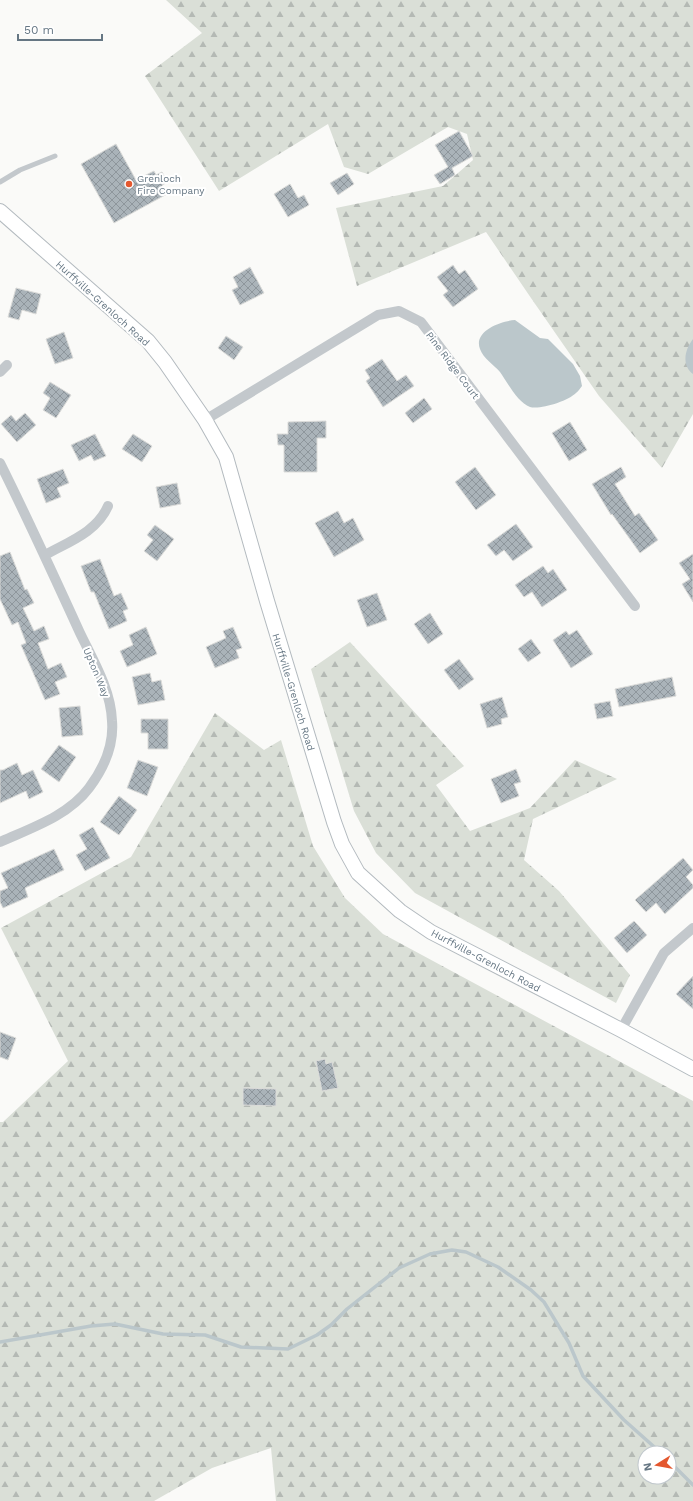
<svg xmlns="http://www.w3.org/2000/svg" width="693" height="1501" font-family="'Work Sans',sans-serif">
	<defs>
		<pattern id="forest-firs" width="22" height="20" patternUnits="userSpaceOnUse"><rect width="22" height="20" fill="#dadfd7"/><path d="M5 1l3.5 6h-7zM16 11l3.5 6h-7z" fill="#b4b9b4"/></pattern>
		<pattern id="building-cross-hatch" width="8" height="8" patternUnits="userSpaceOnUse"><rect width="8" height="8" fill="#aab3b9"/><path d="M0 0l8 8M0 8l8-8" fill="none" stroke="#8e969c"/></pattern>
	</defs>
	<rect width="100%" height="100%" fill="#fafaf8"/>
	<path fill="url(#forest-firs)" fill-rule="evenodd" d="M166,0H693V414L662,468L599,396L531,298L486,232L357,286L336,208L443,186L473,160L467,134L448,127L368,174L344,167L328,124L219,191L145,76L202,33Z
		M350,642L464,766L436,785L470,831L530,808L575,760L617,779L533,819L524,860L559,891L630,975L616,1003L415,893L376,853L354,811L311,669Z
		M215,713L264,750L281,740L313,846L345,898L383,934L693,1101V1501H276L271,1448L212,1468L154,1501H0V1122H3L68,1061L1,928L131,857ZM645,1453H669V1477H645Z"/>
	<path fill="#bbc7cb" d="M515,320L540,338L548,339L573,364L580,376L582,386C580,388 579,391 576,393C568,401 540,410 530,407C518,403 507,382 500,372C494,365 483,358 480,349C473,331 501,321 515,320Z
		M693,339V374C681,365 685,349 693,339Z"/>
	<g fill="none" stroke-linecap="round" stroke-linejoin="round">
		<path stroke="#bbc7cb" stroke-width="3.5" d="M0,1342L91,1326L115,1324L163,1334L205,1335L241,1347L288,1349L317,1335L331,1325L347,1309L399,1268L430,1254L452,1250L466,1252L498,1267L531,1290L544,1302L569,1343L583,1376L624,1420L661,1453
			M669,1461L693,1485"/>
	</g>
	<path fill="url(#building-cross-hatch)" stroke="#dcdcda" d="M459,131L473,156L452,168L455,175L440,184L434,175L448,167L435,145Z
		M116,144L136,180L154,171L156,175L162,172L168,182L162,185L167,194L114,223L81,164Z
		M347,173L354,184L338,195L330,183Z
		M290,184L298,198L304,195L309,205L288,217L274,194Z
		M453,265L459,274L465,270L478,289L453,307L443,295L448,291L437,277Z
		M250,267L264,293L240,305L232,290L238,287L233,277Z
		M16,288L41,294L36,314L22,310L19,320L8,317Z
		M64,332L73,358L55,364L46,339Z
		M226,336L243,347L234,360L218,348Z
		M382,359L397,381L406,375L414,386L383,407L366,381L370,378L365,370Z
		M50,382L71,395L56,418L43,410L50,398L43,393Z
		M424,398L432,409L413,423L405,413Z
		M25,413L36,425L17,442L1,424L11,415L16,421Z
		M326,421V438H317V472H284V445H278L277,434H288V422Z
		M570,422L587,450L569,461L552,433Z
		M95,434L106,456L94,461L91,455L79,461L71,445Z
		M133,434L152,446L142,462L122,449Z
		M475,467L496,495L476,510L455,482Z
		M621,467L626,477L615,484L635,516L639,513L658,540L640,553L612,514L611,515L592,484Z
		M63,469L69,483L57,488L61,497L46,503L37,479Z
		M177,483L181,504L160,508L156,487Z
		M338,511L344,523L353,518L364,540L334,557L315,523Z
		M516,524L533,547L513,561L504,550L496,556L487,545Z
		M155,525L174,539L157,561L144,551L153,540L147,535Z
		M10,552L25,590L27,589L34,603L23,608L34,631L44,626L49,639L38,643L48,669L61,663L67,677L55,682L60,694L45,700L21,645L26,643L18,622L12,625L0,599V556Z
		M693,554V602L682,584L690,579L679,563Z
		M100,559L114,596L121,593L128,609L123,611L127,621L109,629L94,592H91L81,566Z
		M543,566L548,573L553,569L567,590L542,607L532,592L524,597L515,585Z
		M377,593L387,620L367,627L357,600Z
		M430,613L443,634L428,644L414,624Z
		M146,627L157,654L127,667L120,651L133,645L129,635Z
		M233,627L242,648L236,650L239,658L215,668L206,647L226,638L223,631Z
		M577,630L593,654L571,668L553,640L566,631L569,635Z
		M531,639L541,653L528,662L518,649Z
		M459,659L474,679L459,690L444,670Z
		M150,673L152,682L161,680L165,700L138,705L132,677Z
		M672,677L676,696L619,707L615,689Z
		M502,697L508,717L501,719L502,724L487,728L480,704Z
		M610,701L613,716L597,719L594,704Z
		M80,706L83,735L62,737L59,708Z
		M141,719H168V749H148V733H141Z
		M59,745L76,757L59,782L41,769Z
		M138,760L158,767L147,796L127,788Z
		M17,763L22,775L33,770L43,792L29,799L26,791L0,803V770H3Z
		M516,769L521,782L514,784L519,796L501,803L491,779Z
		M119,796L137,810L119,835L100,822Z
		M93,827L110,858L85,871L76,855L87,849L79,835Z
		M54,849L64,870L25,888L28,897L3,908L0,902V891L8,888L1,873Z
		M683,858L693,870L686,877L693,885V888L665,914L656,903L646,912L635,900Z
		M634,921L647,935L627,953L614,938Z
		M693,976V1009L676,994Z
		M0,1032L16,1038L8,1060L0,1057Z
		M325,1059L326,1064L332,1062L338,1088L322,1091L316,1061Z
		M243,1088L276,1089V1106L243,1105Z"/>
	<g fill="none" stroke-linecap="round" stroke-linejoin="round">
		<defs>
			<path id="secondary" d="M0,211L148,341L165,362L205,420L226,457L267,601L334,822L342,844L358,873L400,911L431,932L621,1030L693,1069"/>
		</defs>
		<use href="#secondary" stroke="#b3babf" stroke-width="16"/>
		<path stroke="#c3c8cc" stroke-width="5" d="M0,182L20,170L55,156"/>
		<path stroke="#c3c8cc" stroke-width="10" d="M0,372L7,365
			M205,420L378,315L399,311L421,322L635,606
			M0,463C28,519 54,576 80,633C93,660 111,690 112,721C114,745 104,768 89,788C68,816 31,828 0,842
			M45,555C68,542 97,532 108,506
			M621,1030L664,953L693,928"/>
		<use href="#secondary" stroke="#fff" stroke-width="14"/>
	</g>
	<circle fill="#e4572e" stroke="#fff" stroke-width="1.5" cx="129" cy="184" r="4"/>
	<g text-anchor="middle" stroke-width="4" stroke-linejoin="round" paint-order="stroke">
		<g font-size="10" fill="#657683" stroke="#fff" text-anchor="start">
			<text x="137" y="182">Grenloch<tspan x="137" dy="12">Fire Company</tspan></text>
		</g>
		<g font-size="10" fill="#657683" stroke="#fff">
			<text transform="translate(103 303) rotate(42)" y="4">Hurffville-Grenloch Road</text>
			<text transform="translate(453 365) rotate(53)" y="4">Pine Ridge Court</text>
			<text transform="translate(97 672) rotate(67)" y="4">Upton Way</text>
			<text transform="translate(294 692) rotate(73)" y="4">Hurffville-Grenloch Road</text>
			<text transform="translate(486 960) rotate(28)" y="4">Hurffville-Grenloch Road</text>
		</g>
	</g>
	<g transform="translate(657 1465) rotate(259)"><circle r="19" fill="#ffffff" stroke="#c1c8cd"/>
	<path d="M0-3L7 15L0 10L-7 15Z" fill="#e4572e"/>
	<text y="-6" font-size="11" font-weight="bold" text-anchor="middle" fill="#657683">N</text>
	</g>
	<path d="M18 34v6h84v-6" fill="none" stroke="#657683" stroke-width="2"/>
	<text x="24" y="34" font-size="12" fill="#657683" stroke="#ffffff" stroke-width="3" paint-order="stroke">50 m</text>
</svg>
